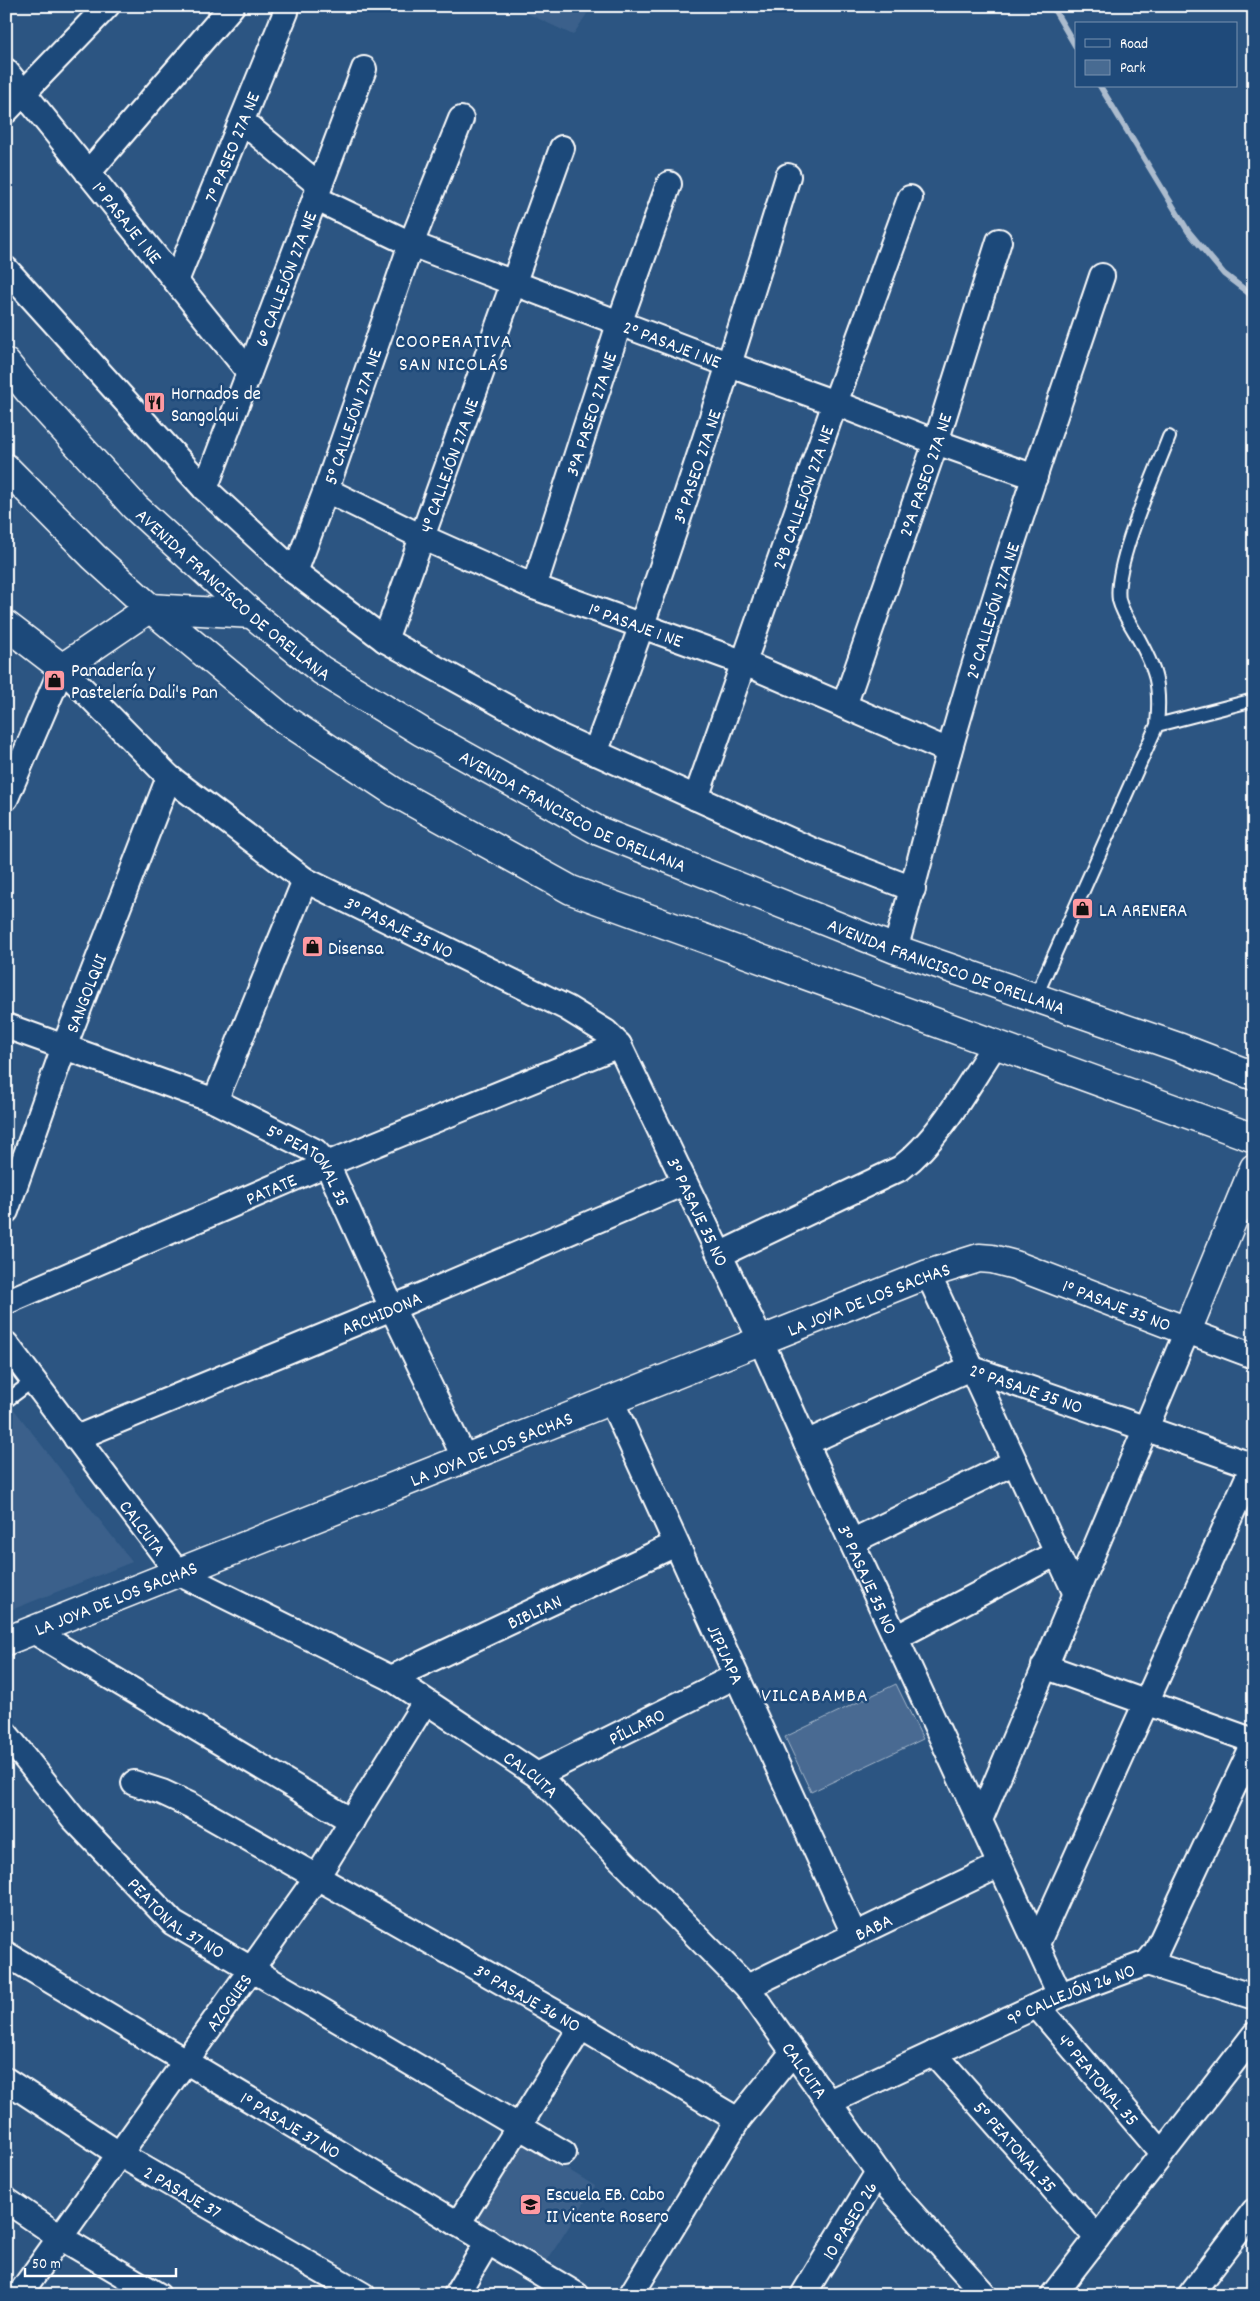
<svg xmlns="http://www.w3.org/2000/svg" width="1260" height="2301" font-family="Dekko,sans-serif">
	<rect width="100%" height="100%" fill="#2c5582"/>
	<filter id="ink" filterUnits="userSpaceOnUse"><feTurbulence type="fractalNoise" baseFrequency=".02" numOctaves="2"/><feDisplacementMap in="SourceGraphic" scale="10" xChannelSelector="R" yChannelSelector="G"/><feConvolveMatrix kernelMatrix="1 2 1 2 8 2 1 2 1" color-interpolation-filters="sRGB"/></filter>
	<g filter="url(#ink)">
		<path fill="#3b618b" d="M512,6H592L573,35Z
			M6,1399L132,1562L6,1612Z
			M517,2138L595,2186L543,2267L466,2222Z"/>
		<path fill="#486b92" stroke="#a4b5c8" d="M896,1684L923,1739L811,1792L785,1737Z"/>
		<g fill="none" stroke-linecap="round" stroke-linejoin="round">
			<path stroke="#acbcce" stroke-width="6" d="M1052,6L1076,47
				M1100,86L1188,231L1224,274L1254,297"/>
			<defs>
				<path id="service" d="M1157,725L1254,700
					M1035,998L1157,725C1161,684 1156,670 1136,634C1130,624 1122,612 1119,600C1113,565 1155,474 1169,437
					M6,1401L34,1380"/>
				<g id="minor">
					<path id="s1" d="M6,71L249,372"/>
					<path d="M6,111L107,6"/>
					<path d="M243,122L320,186"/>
					<path d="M88,173L232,6"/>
					<path id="s2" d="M315,198L411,244L730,365L835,403L936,442L1035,477"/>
					<path d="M6,269L205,489L295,572L385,640L561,737L814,851L913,889"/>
					<path id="s3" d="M176,281L286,12"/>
					<path id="s4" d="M205,489L364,69"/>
					<path id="s5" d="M326,490L422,537L534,587L742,662L949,751"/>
					<path id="s6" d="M295,572L326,490L411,244L461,119"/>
					<path id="s7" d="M534,587L619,324L669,184"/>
					<path id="s8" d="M385,640L562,148"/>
					<path id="s9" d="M844,706L936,442L999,241"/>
					<path id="s10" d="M595,753C667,563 728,370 788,176"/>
					<path id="s11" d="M6,798L62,668L169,777L305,880L567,1008L606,1032L619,1045L761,1341L806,1443L1060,1995"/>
					<path id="s12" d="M696,798L835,403L910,198"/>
					<path id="s13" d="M895,949C915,883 930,817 949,752C994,591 1049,434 1102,276"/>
					<path id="s14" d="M6,1026L215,1101L315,1151L327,1164L392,1308L465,1459"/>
					<path d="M215,1101L305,880"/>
					<path id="s15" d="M6,1211L64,1047L169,777"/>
					<path d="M721,1254L901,1168C942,1136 967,1086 996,1043"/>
					<path d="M928,1274L1075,1592"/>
					<path id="s16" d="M6,1302L327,1164L619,1045"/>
					<path id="s17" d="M6,1344L178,1573L391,1678L537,1775L747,1987L890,2189L985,2295"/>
					<path id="s18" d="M611,1400L854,1934"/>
					<path id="s19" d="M76,1438L392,1308L684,1183"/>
					<path id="s20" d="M806,1443L970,1368L1254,1466"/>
					<path d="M853,1541L1015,1462"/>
					<path d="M33,1631L352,1821"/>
					<path d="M897,1637L1057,1553"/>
					<path d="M1044,1666L1254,1741"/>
					<path id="s21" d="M391,1678L676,1544"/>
					<path id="s22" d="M6,1734L73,1818L173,1923L564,2153"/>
					<path id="s23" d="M537,1775L736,1676"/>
					<path id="s24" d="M134,1783L162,1792L190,1805L581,2027L738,2120"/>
					<path d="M980,1820L1187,1331L1254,1356"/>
					<path d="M1037,1944L1253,1466"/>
					<path id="s25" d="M6,1954L577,2295"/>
					<path d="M1147,1963L1254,1997"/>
					<path id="s26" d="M747,1987L1000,1865"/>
					<path id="s27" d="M1037,2006L1162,2153"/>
					<path id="s28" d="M934,2053L1097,2238"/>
					<path id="s29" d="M6,2080L119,2154L363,2295"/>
					<path id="s30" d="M829,2102L1060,1995L1147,1963L1156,1952L1254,1743"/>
					<path d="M6,2200L60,2237L158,2295"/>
					<path d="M458,2224L581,2027"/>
					<path id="s31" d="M19,2295L317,1877L425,1702"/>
					<path d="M456,2295L488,2241"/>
					<path d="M631,2295L738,2120L793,2052"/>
					<path id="s32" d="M803,2295L878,2172"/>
					<path d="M1053,2295L1254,2035"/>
					<path d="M1190,2295L1254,2211"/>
				</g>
				<g id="tertiary">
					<path d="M6,625L62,668L150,608L252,614"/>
					<path id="s33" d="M6,1641L928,1274L979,1258L992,1259L1015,1265L1187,1331L1254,1168"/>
				</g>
				<g id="trunk">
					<path id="s34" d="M6,363L28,390L135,507L252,614L321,670L422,732L599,831L895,949L1181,1048L1254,1076"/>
					<path d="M6,468L94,557L150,608L281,717L396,793L571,890L1254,1138"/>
				</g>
			</defs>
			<use href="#service" stroke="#fff" stroke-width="16"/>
			<use href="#minor" stroke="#fff" stroke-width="28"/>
			<use href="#tertiary" stroke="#fff" stroke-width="31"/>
			<use href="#trunk" stroke="#fff" stroke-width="31"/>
			<use href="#service" stroke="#1f4a7a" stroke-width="12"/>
			<use href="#minor" stroke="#1f4a7a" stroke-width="24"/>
			<use href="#tertiary" stroke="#1f4a7a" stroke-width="28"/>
			<use href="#trunk" stroke="#1f4a7a" stroke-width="28"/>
		</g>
	</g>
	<defs>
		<symbol id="restaurant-square" viewBox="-11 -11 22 22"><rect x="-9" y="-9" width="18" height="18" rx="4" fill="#ff9aa2" stroke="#1f4a7a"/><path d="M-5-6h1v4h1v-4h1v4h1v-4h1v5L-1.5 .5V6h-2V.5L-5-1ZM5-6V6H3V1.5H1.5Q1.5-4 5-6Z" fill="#111"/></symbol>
		<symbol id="shop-square" viewBox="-11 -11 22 22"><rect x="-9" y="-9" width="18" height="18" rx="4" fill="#ff9aa2" stroke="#1f4a7a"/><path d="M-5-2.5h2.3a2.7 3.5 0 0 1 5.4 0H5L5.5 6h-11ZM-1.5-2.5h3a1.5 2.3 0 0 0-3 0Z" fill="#111"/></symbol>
		<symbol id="school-square" viewBox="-11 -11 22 22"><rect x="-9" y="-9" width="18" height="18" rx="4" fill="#ff9aa2" stroke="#1f4a7a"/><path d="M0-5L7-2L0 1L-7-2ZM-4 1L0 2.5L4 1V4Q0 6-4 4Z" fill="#111"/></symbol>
	</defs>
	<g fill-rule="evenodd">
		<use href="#restaurant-square" x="142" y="390" width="25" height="25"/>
		<use href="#shop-square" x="42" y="668" width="25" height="25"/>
		<use href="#shop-square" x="1070" y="896" width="25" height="25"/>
		<use href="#shop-square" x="300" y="934" width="25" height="25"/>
		<use href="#school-square" x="518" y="2192" width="25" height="25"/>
	</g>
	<g text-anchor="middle" stroke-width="5" stroke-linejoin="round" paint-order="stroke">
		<g font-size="19" fill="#fff" stroke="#1f4a7a">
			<text dy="7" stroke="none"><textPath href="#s3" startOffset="145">7° PASEO 27A NE</textPath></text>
			<text dy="7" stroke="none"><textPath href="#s1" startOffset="194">1° PASAJE 1 NE</textPath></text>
			<text dy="7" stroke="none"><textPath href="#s4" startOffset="225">6° CALLEJÓN 27A NE</textPath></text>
			<text dy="7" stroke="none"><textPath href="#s2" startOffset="386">2° PASAJE 1 NE</textPath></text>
			<text dy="7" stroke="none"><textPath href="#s7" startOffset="182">3°A PASEO 27A NE</textPath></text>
			<text dy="7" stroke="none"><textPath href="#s6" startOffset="166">5° CALLEJÓN 27A NE</textPath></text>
			<text dy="7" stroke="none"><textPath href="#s8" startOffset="186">4° CALLEJÓN 27A NE</textPath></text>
			<text dy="7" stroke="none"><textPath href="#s10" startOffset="304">3° PASEO 27A NE</textPath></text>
			<text dy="7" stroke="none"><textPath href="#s9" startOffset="245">2°A PASEO 27A NE</textPath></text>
			<text dy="7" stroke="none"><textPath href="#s12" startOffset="319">2°B CALLEJÓN 27A NE</textPath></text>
			<text dy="7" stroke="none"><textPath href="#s34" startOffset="325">AVENIDA FRANCISCO DE ORELLANA</textPath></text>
			<text dy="7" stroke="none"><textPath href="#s13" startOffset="352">2° CALLEJÓN 27A NE</textPath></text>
			<text dy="7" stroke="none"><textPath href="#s5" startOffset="338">1° PASAJE 1 NE</textPath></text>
			<text dy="7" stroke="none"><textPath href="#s34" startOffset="730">AVENIDA FRANCISCO DE ORELLANA</textPath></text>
			<text dy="7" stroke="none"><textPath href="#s11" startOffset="570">3° PASAJE 35 NO</textPath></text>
			<text dy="7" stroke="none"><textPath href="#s34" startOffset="1135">AVENIDA FRANCISCO DE ORELLANA</textPath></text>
			<text dy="7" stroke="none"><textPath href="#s15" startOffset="232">SANGOLQUI</textPath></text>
			<text dy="7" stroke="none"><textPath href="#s14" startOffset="339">5° PEATONAL 35</textPath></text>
			<text dy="7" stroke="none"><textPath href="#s16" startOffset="288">PATATE</textPath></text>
			<text dy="7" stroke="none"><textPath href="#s11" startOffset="1005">3° PASAJE 35 NO</textPath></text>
			<text dy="7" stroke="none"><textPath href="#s33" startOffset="928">LA JOYA DE LOS SACHAS</textPath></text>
			<text dy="7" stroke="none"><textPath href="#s33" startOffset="1192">1° PASAJE 35 NO</textPath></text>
			<text dy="7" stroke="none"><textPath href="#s19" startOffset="330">ARCHIDONA</textPath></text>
			<text dy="7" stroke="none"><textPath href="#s20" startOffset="240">2° PASAJE 35 NO</textPath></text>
			<text dy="7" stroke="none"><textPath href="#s33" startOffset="522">LA JOYA DE LOS SACHAS</textPath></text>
			<text dy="7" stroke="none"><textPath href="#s17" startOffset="229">CALCUTA</textPath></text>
			<text dy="7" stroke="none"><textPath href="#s11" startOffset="1410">3° PASAJE 35 NO</textPath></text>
			<text dy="7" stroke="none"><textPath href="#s33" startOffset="118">LA JOYA DE LOS SACHAS</textPath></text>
			<text dy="7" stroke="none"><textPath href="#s21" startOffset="158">BIBLIAN</textPath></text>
			<text dy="7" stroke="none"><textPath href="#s18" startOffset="279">JIPIJAPA</textPath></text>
			<text dy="7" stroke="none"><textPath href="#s23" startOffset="111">PÍLLARO</textPath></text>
			<text dy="7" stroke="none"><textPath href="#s17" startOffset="694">CALCUTA</textPath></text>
			<text dy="7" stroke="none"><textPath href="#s22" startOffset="252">PEATONAL 37 NO</textPath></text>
			<text dy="7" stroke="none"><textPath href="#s26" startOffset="140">BABA</textPath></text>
			<text dy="7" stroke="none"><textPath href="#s30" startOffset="265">9° CALLEJÓN 26 NO</textPath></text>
			<text dy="7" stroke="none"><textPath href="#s24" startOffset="449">3° PASAJE 36 NO</textPath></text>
			<text dy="7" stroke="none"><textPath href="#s31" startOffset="360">AZOGUES</textPath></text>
			<text dy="7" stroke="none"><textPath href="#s17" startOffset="1099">CALCUTA</textPath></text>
			<text dy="7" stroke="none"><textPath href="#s27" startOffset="96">4° PEATONAL 35</textPath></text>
			<text dy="7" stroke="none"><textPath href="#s25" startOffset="332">1° PASAJE 37 NO</textPath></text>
			<text dy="7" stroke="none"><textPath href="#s28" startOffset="124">5° PEATONAL 35</textPath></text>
			<text dy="7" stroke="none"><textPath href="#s29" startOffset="209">2 PASAJE 37</textPath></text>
			<text dy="7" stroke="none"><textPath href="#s32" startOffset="88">10 PASEO 26</textPath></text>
		</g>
		<g font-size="19" fill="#fff" stroke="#1f4a7a" text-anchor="start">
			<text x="171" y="399">Hornados de<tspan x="171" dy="22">Sangolqui</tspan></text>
			<text x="71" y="676">Panadería y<tspan x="71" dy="22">Pastelería Dali's Pan</tspan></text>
			<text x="1099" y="916">LA ARENERA</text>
			<text x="328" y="954">Disensa</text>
			<text x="546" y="2200">Escuela EB. Cabo<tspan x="546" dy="22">II Vicente Rosero</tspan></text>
		</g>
		<g font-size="20" letter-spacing="1" fill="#fff" stroke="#1f4a7a">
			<text x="454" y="347">COOPERATIVA<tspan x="454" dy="23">SAN NICOLÁS</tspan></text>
			<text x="815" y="1701">VILCABAMBA</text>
		</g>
	</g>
	<rect width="1260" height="2301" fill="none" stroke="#1f4a7a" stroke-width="25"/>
	<rect x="12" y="12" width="1235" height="2276" fill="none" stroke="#fff" stroke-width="2" filter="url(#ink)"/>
	<rect x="1075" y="22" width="162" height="65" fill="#1f4a7a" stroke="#7992af"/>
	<rect x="1085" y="39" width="25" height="8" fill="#1f4a7a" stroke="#7992af"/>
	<text x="1120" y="48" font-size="15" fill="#ffffff">Road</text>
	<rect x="1085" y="60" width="25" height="15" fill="#486b92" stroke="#7992af"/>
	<text x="1120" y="72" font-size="15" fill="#ffffff">Park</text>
	<path d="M25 2268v8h151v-8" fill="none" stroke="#ffffff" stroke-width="2.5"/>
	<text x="32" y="2268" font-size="15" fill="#ffffff" stroke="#1f4a7a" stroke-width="4" paint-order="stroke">50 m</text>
</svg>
